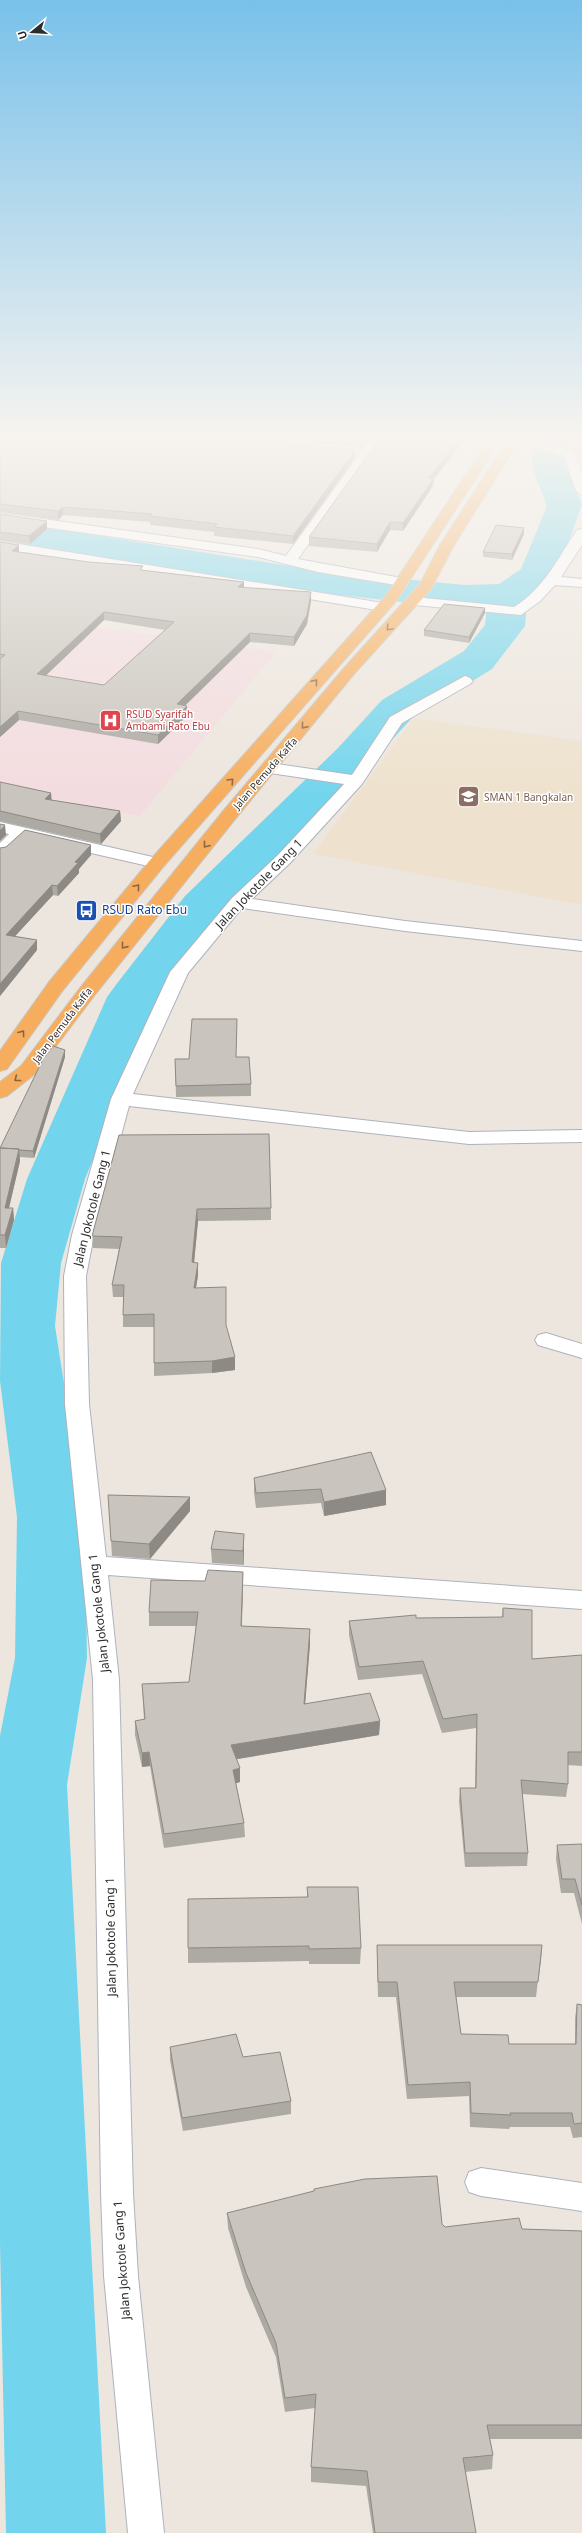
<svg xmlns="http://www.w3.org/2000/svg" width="582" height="2533" font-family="'Noto Sans',sans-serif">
	<rect width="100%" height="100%" fill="#ede6de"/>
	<path fill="#eee2ce" d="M414,718L582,741V905L313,854Z"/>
	<path fill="#f3dcdf" d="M0,614L151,635L276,652L140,816L0,788Z"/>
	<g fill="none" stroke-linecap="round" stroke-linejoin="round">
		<path fill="#73d5ed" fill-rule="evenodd" d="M532,441H566V466L582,504L557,575L551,583L527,600L525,626L492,669L412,718L368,766L219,916L158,999L85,1179L61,1263L55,1326L85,1517L87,1658L67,1785L106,2533H6L0,2243V1736L15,1658L17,1517L0,1381L1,1263L27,1179L107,997L115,986L185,896L338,748L382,700L464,651L485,625L487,608L465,609L321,593L0,542V520L321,571L465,585L499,584L521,569L547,506L532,466Z"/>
		<defs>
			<path id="minor" d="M369,441H381L298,559L407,579L409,582L407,585L402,586L318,572L258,557L0,521V513L258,549L286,556Z
				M517,441H536L573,451L582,473V495L576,491L564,456L519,444Z
				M582,529V545L561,577L582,579V587L555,585L540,601L521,615L414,605L407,601L414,597L514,607C544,589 558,558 577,530Z
				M0,541L383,603L390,607L383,611L0,549Z
				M465,676L470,678L473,681L470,684L402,723L362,784L290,863L252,899L405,921L582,941V951L405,931L242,908L188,973L133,1094L469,1132L582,1130V1142L469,1144L129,1106L94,1235L86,1276L89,1404L106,1557L582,1591V1609L108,1575L119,1680L133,2193L138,2276L164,2533H128L104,2276L101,2193L93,1680L65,1404L64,1276L72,1235L111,1099L170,972L232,898L278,855L344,784L270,773L262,768L270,763L352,775L390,717Z
				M0,822L157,858L163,859L166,863L163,867L157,868L25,838L6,856L0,857V843L9,834L0,832Z
				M546,1333L582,1344V1358L538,1345L535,1340L538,1335Z
				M481,2168L582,2183V2211L481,2196L469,2192L465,2182L469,2172Z"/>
			<path id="trunk" d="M488,441H500L397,600L163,867L63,990L7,1069L0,1071V1051L49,982L151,859L387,594Z
				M507,441H519L454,545L431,589L354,674L236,818L94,996L35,1074L7,1096L0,1098V1082L21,1066L80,988L224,810L344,668L420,584L440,545Z"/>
		</defs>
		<use href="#minor" stroke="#aeb2bc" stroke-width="2"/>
		<use href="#trunk" stroke="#c8c8c8" stroke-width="2"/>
		<use href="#minor" fill="#fff" fill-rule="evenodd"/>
		<use href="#trunk" fill="#f6ae5e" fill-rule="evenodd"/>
	</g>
	<path fill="#ada9a3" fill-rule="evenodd" d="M0,441L355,450V458L293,544L214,536V532L150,525V522L63,515L58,520L0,512Z
		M292,441H368L362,448Z
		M434,479L433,486L403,531L390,530L377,552L309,546V537Z
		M0,514L47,529L30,544L0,540Z
		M524,534L512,560L483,557V552Z
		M0,542L19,552L143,570L244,582V588L311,601L307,624L294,646L250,642L186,705L188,715L158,744L19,720L0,737ZM104,620L165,630L104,685L45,676Z
		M485,608V613L469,643L424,636V630Z
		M0,782L51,800L120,811L121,821L101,844L0,821Z
		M91,845V855L79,869V873L58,896L53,895L15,936L37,940V950L0,996V848Z
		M65,1057L34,1158L20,1157V1161L9,1208H13L14,1220L6,1248H0V1148Z
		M175,1059L251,1084V1096L176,1097Z
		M119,1135L271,1208V1220L198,1221L194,1262L198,1275L196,1288L226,1326L235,1370L212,1373L154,1376V1327H123V1315L124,1297H113L112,1285L119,1249L93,1248L92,1236Z
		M371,1452L386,1505L324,1516L321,1503L256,1508L254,1493V1478Z
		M108,1495L190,1497V1511L150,1559L112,1556Z
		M244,1548V1565L212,1563L211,1549Z
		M243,1572V1586L242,1626L310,1629V1644L305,1704L380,1721L379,1735L236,1759L240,1782L236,1783L244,1823L245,1837L164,1848L150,1766L142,1767L135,1735V1721L144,1720L142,1684L189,1682L196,1626H149V1612L205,1581Z
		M503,1608L532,1659L582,1655V1766L568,1765V1784L566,1797L522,1794L528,1853L527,1866L465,1867L459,1801L460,1788H475L476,1728L442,1733L422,1674L358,1680L349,1635V1621L416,1618L502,1617Z
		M582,1844V1924L574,1893H561L556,1859L557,1845Z
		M307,1887L361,1948L360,1964H309V1961L188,1963V1948L307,1897Z
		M377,1945H542L536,1997H456L461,2034L509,2044H575V2018L577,2004L582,2005V2137L573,2138L570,2127H510L509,2129L470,2127L469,2096L407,2099L396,1997H378L377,1959Z
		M170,2047L291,2101V2114L183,2131L170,2060Z
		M314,2189L442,2224L445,2227L582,2231V2439H490L493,2455L492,2469L465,2472L476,2533H373L366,2486L311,2482V2467L315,2408L285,2412L276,2357L246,2287L228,2228L227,2213L314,2191Z"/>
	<path fill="#8d8984" d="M362,441H368L362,448Z
		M458,441H464L434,479L433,486L403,531V523L429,478Z
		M355,450V458L293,544V536Z
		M63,507V515L58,520V511Z
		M47,521V529L30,544L29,536Z
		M390,522V530L377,552V544Z
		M524,528V534L512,560V554Z
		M19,545V554L12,551Z
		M244,582V590L238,587Z
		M311,592V601L307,624L294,646V637Z
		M485,608V613L469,643V637Z
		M104,612V620L37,684V674Z
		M250,633V642L177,713V704Z
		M187,706L188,715L158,744V735Z
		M18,711L19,720L0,737V727Z
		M51,793L52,803L45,799Z
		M120,811L121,821L101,844L100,834Z
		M5,825L6,835L0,841V831Z
		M91,845V855L79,869V873L58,896L57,886L75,862Z
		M52,885L53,895L7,945L6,935Z
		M37,940V950L0,996V984Z
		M65,1050V1057L34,1158L33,1151Z
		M19,1149L20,1161L6,1220L5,1208Z
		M13,1208L14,1220L6,1248L5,1235Z
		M197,1209L198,1221L193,1274L192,1262Z
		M198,1263V1275L194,1300V1288Z
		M235,1357V1370L212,1373V1361Z
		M386,1490V1505L324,1516V1502Z
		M190,1497V1511L150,1559L149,1544Z
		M244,1534V1565L243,1551Z
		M243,1572V1586L241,1640V1626Z
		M310,1629V1644L304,1718V1704Z
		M380,1721L379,1735L232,1760L231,1745Z
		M149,1752L150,1766L142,1767V1753Z
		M240,1768V1782L234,1784L233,1770Z
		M542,1945L541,1960L536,1997L538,1982Z"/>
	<path fill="#c9c4bd" stroke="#8d8984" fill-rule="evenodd" d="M0,441H269L355,450L293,536L214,527L217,524L150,516L152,514L63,507L58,511L0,504Z
		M378,441H458L429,478H434L403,523L390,522L377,544L309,537Z
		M0,514L47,521L29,536L0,532Z
		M496,525L524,528L512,554L483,552Z
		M0,542L19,545L12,551L89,562L143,566L140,570L244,582L238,587L311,592L307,615L294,637L250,633L177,704L187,706L158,735L18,711L0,727V659L5,655L0,654ZM104,612L174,622L104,685L37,674Z
		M444,604L485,608L469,637L424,630Z
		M0,782L51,793L45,799L120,811L100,834L0,811Z
		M0,824L5,825L0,831Z
		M25,830L91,845L75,862L78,863L57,886L52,885L6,935L37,940L0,984V848L6,847Z
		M192,1019H237L236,1057H249L251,1084L176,1086L175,1059H189Z
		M53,1046L65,1050L33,1151L19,1150V1149L0,1148L43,1059Z
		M269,1134L271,1208L197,1209L192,1262L198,1263L194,1288L226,1287V1325L235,1357L212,1361L154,1363V1314L123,1315L124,1285H112L122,1237L92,1236L119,1135Z
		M0,1148L19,1149L5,1208H13L5,1235H0Z
		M371,1452L386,1490L324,1502L321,1489L256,1493L254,1478Z
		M108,1495L190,1497L149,1544L111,1541Z
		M215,1531L244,1534L243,1551L211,1549Z
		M208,1570L243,1572L241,1626L310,1629L304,1704L370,1693L380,1721L231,1745L240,1768L233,1770L244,1823L164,1834L149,1752L142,1753L135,1721L145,1719L142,1684L189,1682L198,1612H149L151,1580L205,1581Z
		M503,1608L532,1610V1659L582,1655V1752H568V1784L521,1780L528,1853H465L460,1788H476L477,1714L443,1719L423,1661L359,1667L349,1621L416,1615V1618L503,1617Z
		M582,1844V1905L575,1879H562L557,1845Z
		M307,1887H358L361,1948L309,1949V1946L188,1948V1899L308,1897Z
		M377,1945H542L538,1982H454L461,2034L508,2035L509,2044H576L577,2004L582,2005V2123L574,2124L572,2113H510L511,2115L471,2113L470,2082L408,2085L397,1982H378Z
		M236,2034L243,2057L280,2052L291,2101L182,2118L170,2047Z
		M437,2176L442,2224L445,2227L519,2218L522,2229L582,2231V2425H487L493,2455L463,2458L476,2533H375L367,2471L311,2467L316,2394L285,2398L276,2343L246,2273L227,2213L314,2191V2189L365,2179Z"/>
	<defs><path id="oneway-chevron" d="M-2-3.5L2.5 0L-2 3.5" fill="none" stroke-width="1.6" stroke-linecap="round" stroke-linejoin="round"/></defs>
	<g stroke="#876642">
		<use href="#oneway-chevron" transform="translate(389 628) rotate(133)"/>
		<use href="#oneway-chevron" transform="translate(315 682) rotate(-50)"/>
		<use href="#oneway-chevron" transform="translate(304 726) rotate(129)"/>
		<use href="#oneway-chevron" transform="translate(231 781) rotate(-46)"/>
		<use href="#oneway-chevron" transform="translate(206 845) rotate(128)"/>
		<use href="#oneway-chevron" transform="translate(137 887) rotate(-50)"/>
		<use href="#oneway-chevron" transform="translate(124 946) rotate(129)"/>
		<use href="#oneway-chevron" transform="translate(22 1033) rotate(-54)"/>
		<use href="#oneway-chevron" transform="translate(17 1079) rotate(142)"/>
	</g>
	<linearGradient id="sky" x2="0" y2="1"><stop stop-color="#79c1ea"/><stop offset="0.55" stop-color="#f7f4f0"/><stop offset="1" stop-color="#f7f4f0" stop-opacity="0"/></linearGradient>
	<rect width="582" height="795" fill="url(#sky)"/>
	<defs>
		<symbol id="hospital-square" viewBox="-11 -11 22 22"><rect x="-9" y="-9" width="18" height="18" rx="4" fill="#e0444e" stroke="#fff"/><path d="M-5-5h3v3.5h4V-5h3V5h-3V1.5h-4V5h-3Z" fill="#fff"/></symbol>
		<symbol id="school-square" viewBox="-11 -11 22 22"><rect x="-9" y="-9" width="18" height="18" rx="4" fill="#8d6e63" stroke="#fff"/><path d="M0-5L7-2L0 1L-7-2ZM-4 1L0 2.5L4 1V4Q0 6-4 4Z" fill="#fff"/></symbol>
		<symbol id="bus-square" viewBox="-11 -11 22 22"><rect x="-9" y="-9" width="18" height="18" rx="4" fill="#1a4fb4" stroke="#fff"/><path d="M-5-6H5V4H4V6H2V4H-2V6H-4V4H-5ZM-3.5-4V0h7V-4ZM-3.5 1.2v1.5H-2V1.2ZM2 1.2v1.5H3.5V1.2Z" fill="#fff"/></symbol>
	</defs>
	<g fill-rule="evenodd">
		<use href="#hospital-square" x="98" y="708" width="25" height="25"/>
		<use href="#school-square" x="456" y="784" width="25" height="25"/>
		<use href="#bus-square" x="74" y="898" width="25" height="25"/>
	</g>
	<g text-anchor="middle" stroke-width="3" stroke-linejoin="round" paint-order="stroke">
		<g font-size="10" fill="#be3a42" stroke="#fff" text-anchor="start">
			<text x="126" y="718">RSUD Syarifah<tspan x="126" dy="12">Ambami Rato Ebu</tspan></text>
		</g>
		<g font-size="10" fill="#2c2c2c" stroke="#fff">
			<text transform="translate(265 773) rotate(-49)" y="4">Jalan Pemuda Kaffa</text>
			<text transform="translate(62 1025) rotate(-53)" y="4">Jalan Pemuda Kaffa</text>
		</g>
		<g font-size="10" fill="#785e54" stroke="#fff" text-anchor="start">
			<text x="484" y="801">SMAN 1 Bangkalan</text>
		</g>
		<g font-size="12" fill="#2c2c2c" stroke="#fff">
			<text transform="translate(259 884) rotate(-46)" y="4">Jalan Jokotole Gang 1</text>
			<text transform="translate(92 1208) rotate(-76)" y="4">Jalan Jokotole Gang 1</text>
			<text transform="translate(99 1613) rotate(-96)" y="4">Jalan Jokotole Gang 1</text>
			<text transform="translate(111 1937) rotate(-91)" y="4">Jalan Jokotole Gang 1</text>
			<text transform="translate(122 2260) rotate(-94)" y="4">Jalan Jokotole Gang 1</text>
		</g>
		<g font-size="12" fill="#164399" stroke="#fff" text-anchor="start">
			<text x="102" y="914">RSUD Rato Ebu</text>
		</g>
	</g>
	<g transform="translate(32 32) rotate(252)" stroke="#ffffff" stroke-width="3" paint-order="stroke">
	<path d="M0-3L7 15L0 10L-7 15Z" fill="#2c2c2c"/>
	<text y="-6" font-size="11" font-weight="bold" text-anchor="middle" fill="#2c2c2c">U</text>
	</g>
</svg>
